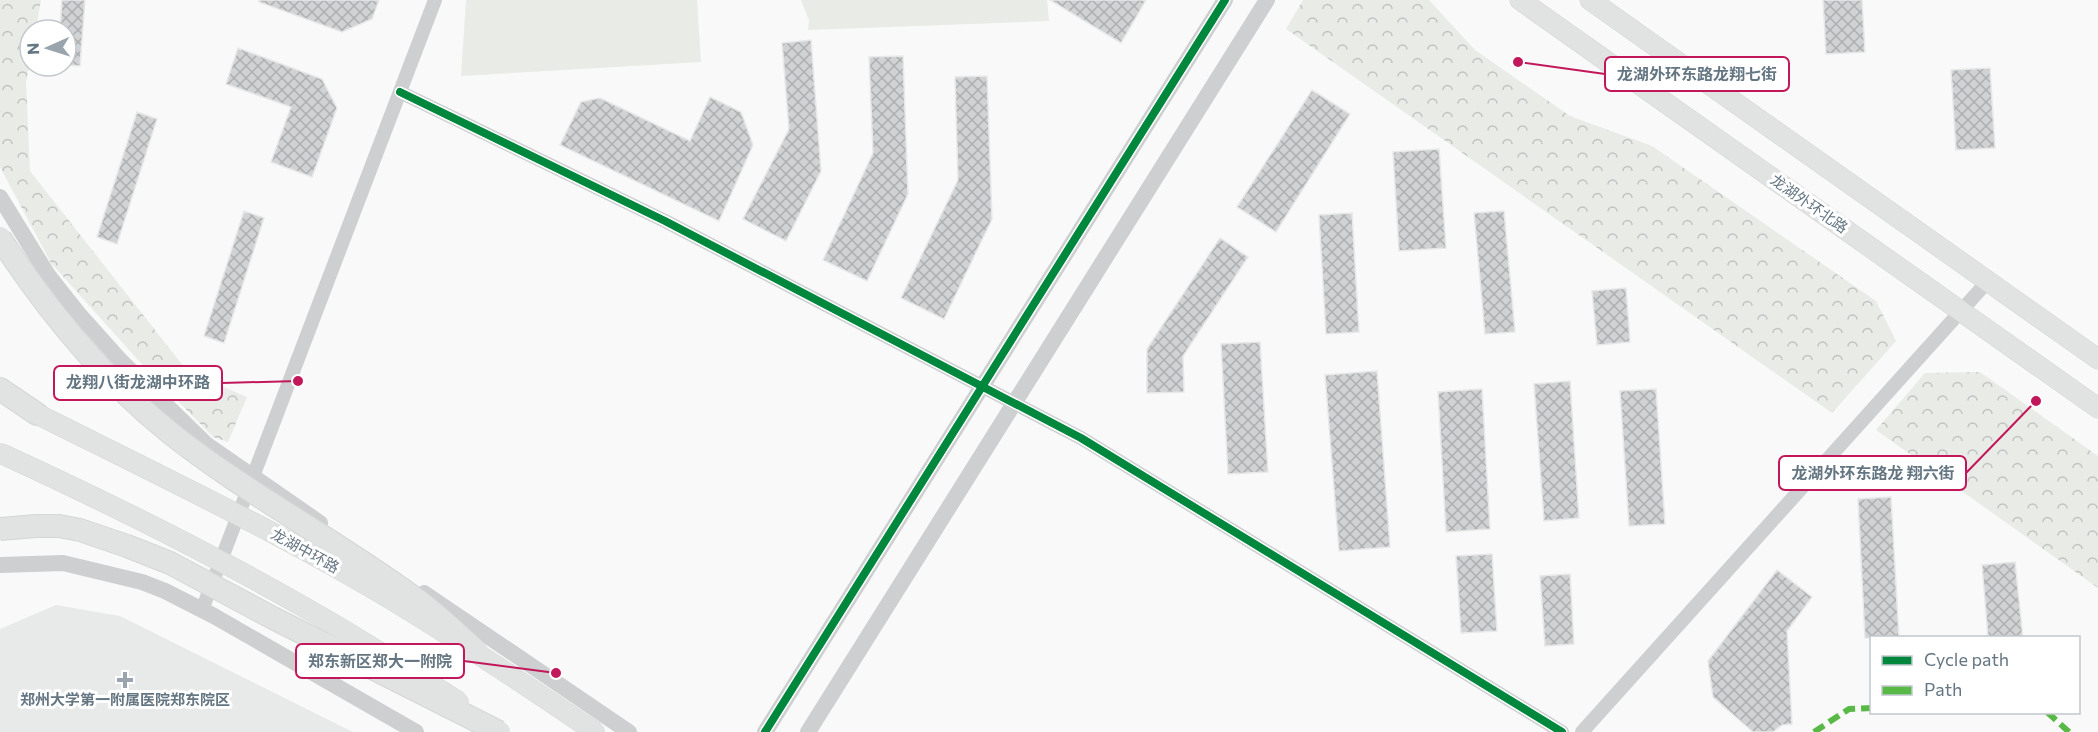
<svg xmlns="http://www.w3.org/2000/svg" width="2098" height="732" font-family="Commissioner,'Noto Sans SC',sans-serif">
	<defs>
		<pattern id="park-crowns" width="20" height="18" patternUnits="userSpaceOnUse" patternTransform="scale(1.5)"><rect width="20" height="18" fill="#e8ebe6"/><path d="M2 6a3 3 0 1 1 6 0M12 15a3 3 0 1 1 6 0" fill="none" stroke="#c0c3c0"/></pattern>
		<pattern id="building-cross-hatch" width="8" height="8" patternUnits="userSpaceOnUse" patternTransform="scale(1.5)"><rect width="8" height="8" fill="#d0d2d3"/><path d="M0 0l8 8M0 8l8-8" fill="none" stroke="#acafb1"/></pattern>
	</defs>
	<rect width="100%" height="100%" fill="#f9f9f9"/>
	<path fill="#e8e9e9" d="M56,605L120,616L353,732H0V629Z"/>
	<path fill="#e8ebe6" d="M466,0H697L701,62L461,76Z
		M801,0H1047L1049,21L808,30L809,20Z"/>
	<path fill="url(#park-crowns)" d="M0,0H41L36,30H30V62L26,82L30,171L188,372L247,397L228,442L213,437L138,360L51,263L0,167Z
		M1303,0H1429L1475,50L1570,116L1652,146L1876,301L1896,341L1832,413L1286,29Z
		M1980,372L2098,456V588L1876,430L1925,373Z"/>
	<path fill="url(#building-cross-hatch)" stroke="#e8e8e8" stroke-width="1.5" d="M62,0H85L80,66L66,65V30H60Z
		M259,0H379L372,19L342,32L259,2Z
		M1050,0H1146L1121,43Z
		M1823,0H1862L1865,52L1826,54Z
		M811,40L821,171L786,241L743,219L789,129L782,43Z
		M238,48L322,79L337,108L312,177L271,162L291,107L226,84Z
		M903,56L908,194L867,281L823,260L873,153L869,57Z
		M1990,68L1995,148L1956,150L1951,70Z
		M987,76L992,219L944,319L901,298L958,180L955,77Z
		M1312,90L1350,114L1276,232L1237,207Z
		M710,97L741,112L753,145L719,221L560,145L581,102L600,98L690,141Z
		M137,112L157,119L117,244L97,237Z
		M1439,149L1446,248L1399,251L1393,152Z
		M244,211L264,218L224,343L204,336Z
		M1504,211L1515,332L1485,334L1474,213Z
		M1352,213L1359,332L1326,334L1319,215Z
		M1220,238L1248,257L1183,356L1184,392L1147,393V349Z
		M1626,288L1630,342L1597,345L1592,291Z
		M1260,342L1268,472L1228,474L1221,344Z
		M1377,371L1390,547L1339,551L1325,375Z
		M1570,381L1579,518L1544,521L1534,384Z
		M1482,389L1490,529L1446,532L1438,392Z
		M1656,389L1665,524L1629,526L1620,391Z
		M1891,497L1899,638H1865L1858,499Z
		M1492,554L1497,631L1461,633L1456,556Z
		M2015,562L2023,638H1988L1982,565Z
		M1777,570L1812,597L1787,631L1792,724L1782,725L1773,732H1753L1713,697L1708,661Z
		M1570,574L1574,644L1545,646L1540,576Z"/>
	<g fill="none" stroke-linecap="round" stroke-linejoin="round">
		<defs>
			<path id="secondary" d="M1520,0L2098,408
				M1590,0L2098,359"/>
			<path id="trunk" d="M0,389L37,414"/>
		</defs>
		<use href="#secondary" stroke="#d5d6d7" stroke-width="21"/>
		<use href="#trunk" stroke="#d5d6d6" stroke-width="24"/>
		<path stroke="#cecfd0" stroke-width="14" d="M400,92L665,221L1081,438L1562,732
			M202,610L435,0
			M1582,732L1988,281"/>
		<path stroke="#cecfd0" stroke-width="16" d="M0,197L48,275L78,313L121,361L206,444L320,523
			M0,565L63,563L142,582L165,591L214,616L416,732
			M424,593L629,732
			M765,732L1225,0
			M808,732L1267,0"/>
		<use href="#secondary" stroke="#e1e2e2" stroke-width="20"/>
		<use href="#trunk" stroke="#e1e2e2" stroke-width="22"/>
		<defs>
			<path id="secondary-bridge" d="M37,414C151,471 266,526 377,591C451,635 523,683 595,732
				M0,453C107,502 214,555 316,614C364,641 411,672 459,702"/>
			<path id="trunk-bridge" d="M0,238C47,310 101,377 169,432C245,493 334,539 413,597C436,613 457,634 478,653
				M0,529L36,526H59L80,530L127,546L170,563L273,618L499,732"/>
		</defs>
		<use href="#secondary-bridge" stroke="#d5d6d7" stroke-width="21" stroke-linecap="butt"/>
		<use href="#trunk-bridge" stroke="#d5d6d6" stroke-width="24" stroke-linecap="butt"/>
		<use href="#secondary-bridge" stroke="#e1e2e2" stroke-width="20"/>
		<use href="#trunk-bridge" stroke="#e1e2e2" stroke-width="22"/>
		<path stroke="#58b947" stroke-width="6" stroke-dasharray="12 6" stroke-linecap="butt" d="M2047,712L2069,732
			M1814,732L1849,709L1872,708"/>
		<defs>
			<path id="cycleway" d="M400,92L665,221L1081,438L1562,732
				M765,732L1225,0"/>
		</defs>
		<use href="#cycleway" stroke="#fff" stroke-width="11"/>
		<use href="#cycleway" stroke="#00873e" stroke-width="8"/>
	</g>
	<path fill="#99a4ac" stroke="#fff" stroke-width="2" d="M122 671h6v6h6v6h-6v6h-6v-6h-6v-6h6z"/>
	<g text-anchor="middle" stroke-width="6" stroke-linejoin="round" paint-order="stroke">
		<g font-size="15" fill="#657683" stroke="#fff">
			<text transform="translate(1809 204) rotate(35)" y="5">龙湖外环北路</text>
			<text transform="translate(305 551) rotate(29)" y="5">龙湖中环路</text>
		</g>
		<g font-size="15" font-weight="bold" fill="#657683" stroke="#fff">
			<text x="125" y="705">郑州大学第一附属医院郑东院区</text>
		</g>
	</g>
	<path fill="none" stroke="#c2185b" stroke-width="2" d="M1518 62L1605 74M298 381L222 383M2036 401L1966 473M556 673L464 661"/>
	<g fill="#c2185b" stroke="#fff" stroke-width="2">
		<circle cx="1518" cy="62" r="6"/>
		<circle cx="298" cy="381" r="6"/>
		<circle cx="2036" cy="401" r="6"/>
		<circle cx="556" cy="673" r="6"/>
	</g>
	<g fill="#fff" stroke="#c2185b" stroke-width="2">
		<rect x="1605" y="57" width="184" height="34" rx="6"/>
		<rect x="54" y="366" width="168" height="34" rx="6"/>
		<rect x="1779" y="456" width="187" height="34" rx="6"/>
		<rect x="296" y="644" width="168" height="34" rx="6"/>
	</g>
	<g font-size="16" text-anchor="middle" font-weight="bold" fill="#657683">
		<text x="1697" y="80">龙湖外环东路龙翔七街</text>
		<text x="138" y="388">龙翔八街龙湖中环路</text>
		<text x="1873" y="479">龙湖外环东路龙 翔六街</text>
		<text x="380" y="667">郑东新区郑大一附院</text>
	</g>
	<rect x="1870" y="636" width="210" height="78" fill="#ffffff" stroke="#c1c8cd" stroke-width="1.5"/>
	<rect x="1882" y="656" width="30" height="9" fill="#00873e" stroke="#c1c8cd" stroke-width="1.5"/>
	<text x="1924" y="666" font-size="18" fill="#657683">Cycle path</text>
	<rect x="1882" y="686" width="30" height="9" fill="#58b947" stroke="#c1c8cd" stroke-width="1.5"/>
	<text x="1924" y="696" font-size="18" fill="#657683">Path</text>
	<g transform="translate(48 48) rotate(267)"><circle r="28" fill="#ffffff" stroke="#c1c8cd" stroke-width="1.5"/>
	<path d="M0-4.5L10 22L0 15L-10 22Z" fill="#99a4ac"/>
	<text y="-9" font-size="16" font-weight="bold" text-anchor="middle" fill="#657683">N</text>
	</g>
</svg>
